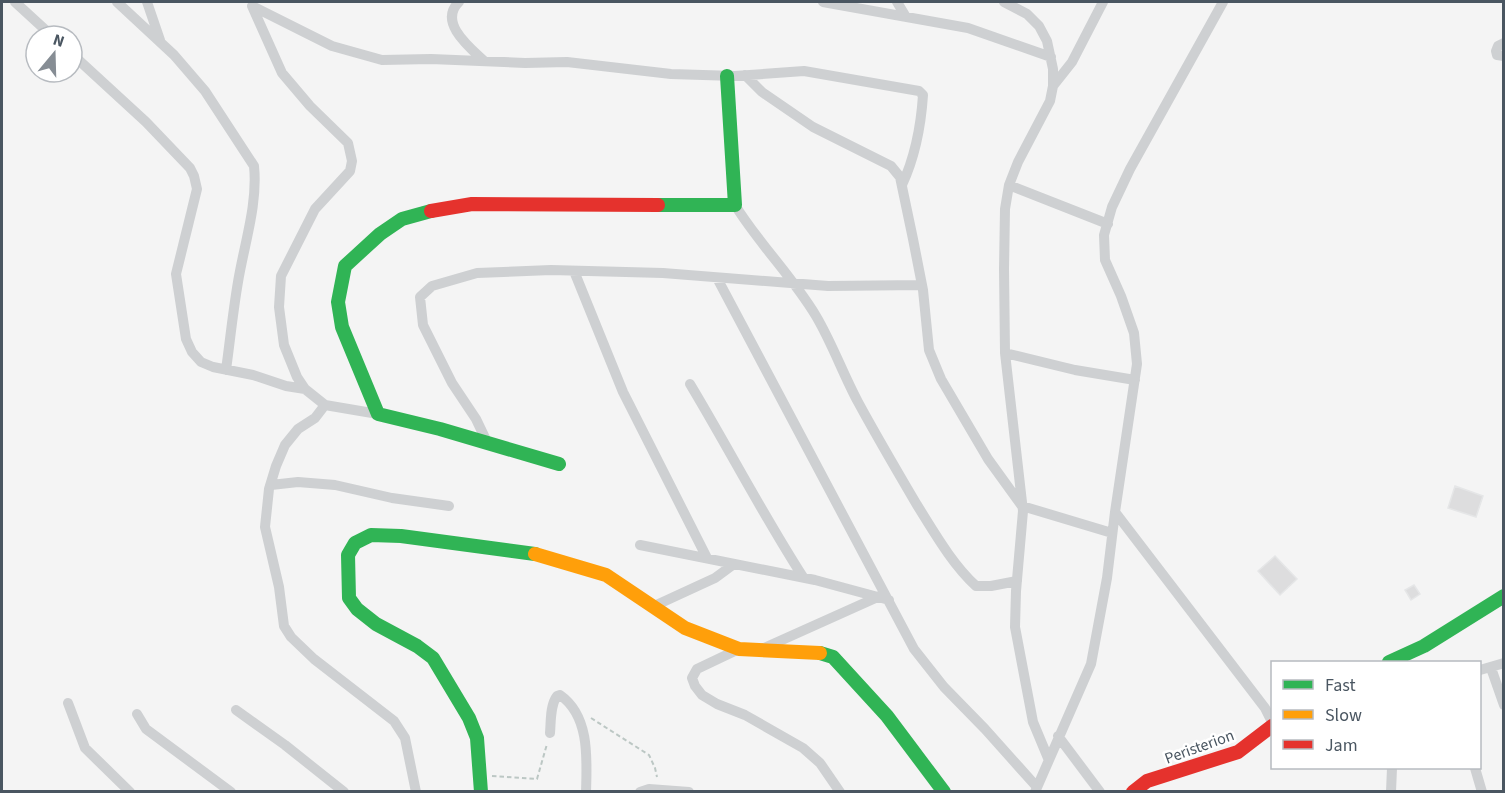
<svg xmlns="http://www.w3.org/2000/svg" width="1505" height="793" font-family="'Source Sans 3',sans-serif">
	<rect width="100%" height="100%" fill="#f4f4f4"/>
	<path fill="#ddddde" stroke="#e5e6e7" stroke-width="1.5" d="M1455,486L1483,496L1476,517L1448,508Z
		M1275,556L1297,579L1280,595L1258,571Z
		M1414,585L1420,594L1411,600L1405,590Z"/>
	<g fill="none" stroke-linecap="round" stroke-linejoin="round">
		<path stroke="#bcc7c4" stroke-width="2" stroke-dasharray="4.5 3" stroke-linecap="butt" d="M591,718L649,755L655,768L657,777
			M492,776L537,779L547,744"/>
		<path stroke="#ced0d2" stroke-width="10" d="M15,2L52,36
			M117,2L174,55L205,91L254,166C258,204 244,245 238,282C233,311 230,341 226,370
			M147,2L160,40
			M459,2C438,22 469,47 484,61
			M823,2L968,28L1051,57
			M897,2L906,17
			M1004,2L1027,14L1039,26L1047,41L1053,69V86L1050,101L1018,162L1009,185L1005,209L1004,269L1005,353L1023,511L1016,591L1015,627L1033,722L1048,758
			M252,6L332,46L382,60L431,59L525,63L567,62L671,74L735,76L804,71L919,91L923,95C921,126 915,157 902,185
			M252,6L282,73L310,106L348,143L352,161L350,171L315,209L281,276L279,307L284,345L297,377L305,389
			M1504,43L1498,46L1496,51L1497,55L1504,56
			M72,54L146,122L190,168L194,176L197,189L176,274L186,339L192,352L201,362L213,367L253,375L286,386L305,389L325,405L378,414
			M745,75L762,92L813,127L891,166L900,177L913,239L923,290L929,350L941,379L988,459L1022,506L1112,533
			M1053,86L1072,62L1103,2
			M1009,185L1108,224
			M735,205C759,244 792,276 816,316C832,343 843,374 858,402C877,437 897,471 917,505C934,532 952,564 976,586H991L1017,581
			M574,271L623,392L707,558
			M717,278L914,649L944,687L985,729L1036,786
			M1005,353L1075,370L1135,380
			M690,384C729,449 763,515 803,577
			M325,405L315,418L298,429L285,445L276,466L269,489L265,527L279,587L284,626L291,637L314,659L394,721L405,738L416,792
			M487,442L476,419L452,383L423,325L420,297L432,286L477,273L551,270L663,273L828,286L922,285
			M271,485L298,482L335,485L392,498L449,506
			M1115,512L1265,708L1272,722
			M640,545L815,580L889,600
			M652,607L715,578L734,564
			M739,649L697,669L692,678L695,686L702,695L717,704L745,715L803,748L820,763L840,792
			M762,649L880,596
			M1491,668L1504,705
			M1480,670L1504,663
			M68,703L85,748L130,792
			M236,710L285,745L344,792
			M137,714L146,729L231,792
			M550,733C551,722 550,705 557,696L560,695C590,716 587,759 586,792
			M1058,736L1100,792
			M1475,768L1482,792
			M640,792L649,789L689,792
			M1035,792L1091,664L1107,578L1115,512L1137,364L1134,333L1121,296L1105,260L1104,235L1112,207L1130,169L1223,2
			M1391,792L1392,768"/>
		<path stroke="#30b455" stroke-width="14" d="M658,205H735L727,76
			M431,211L402,219L380,234L345,266L338,302L342,327L378,414L440,429L559,464
			M820,653L833,657L887,716L944,792
			M1389,662L1424,646L1504,596
			M481,792L477,738L469,718L433,658L417,646L376,624L357,609L349,598L348,555L355,543L371,535L401,536L535,554"/>
		<path stroke="#ff9f0a" stroke-width="14" d="M535,554L606,575L685,628L739,649L820,653"/>
		<path stroke="#e5322d" stroke-width="14" d="M431,211L472,204L658,205
			M1133,792L1147,781L1238,752L1272,726"/>
	</g>
	<g text-anchor="middle" stroke-width="5" stroke-linejoin="round" paint-order="stroke">
		<g font-size="16" fill="#4a5661" stroke="#fff">
			<text transform="translate(1199 746) rotate(-20)" y="6">Peristerion</text>
		</g>
	</g>
	<rect width="1505" height="793" fill="none" stroke="#4a5661" stroke-width="6"/>
	<rect x="1271" y="661" width="210" height="108" fill="#ffffff" stroke="#b7bbc0" stroke-width="1.5"/>
	<rect x="1283" y="680" width="30" height="9" fill="#30b455" stroke="#b7bbc0" stroke-width="1.5"/>
	<text x="1325" y="691" font-size="18" fill="#4a5661">Fast</text>
	<rect x="1283" y="710" width="30" height="9" fill="#ff9f0a" stroke="#b7bbc0" stroke-width="1.5"/>
	<text x="1325" y="721" font-size="18" fill="#4a5661">Slow</text>
	<rect x="1283" y="740" width="30" height="9" fill="#e5322d" stroke="#b7bbc0" stroke-width="1.5"/>
	<text x="1325" y="751" font-size="18" fill="#4a5661">Jam</text>
	<g transform="translate(54 54) rotate(19)"><circle r="28" fill="#ffffff" stroke="#b7bbc0" stroke-width="1.5"/>
	<path d="M0-4.5L10 22L0 15L-10 22Z" fill="#868d94"/>
	<text y="-9" font-size="16" font-weight="bold" text-anchor="middle" fill="#4a5661">N</text>
	</g>
</svg>
